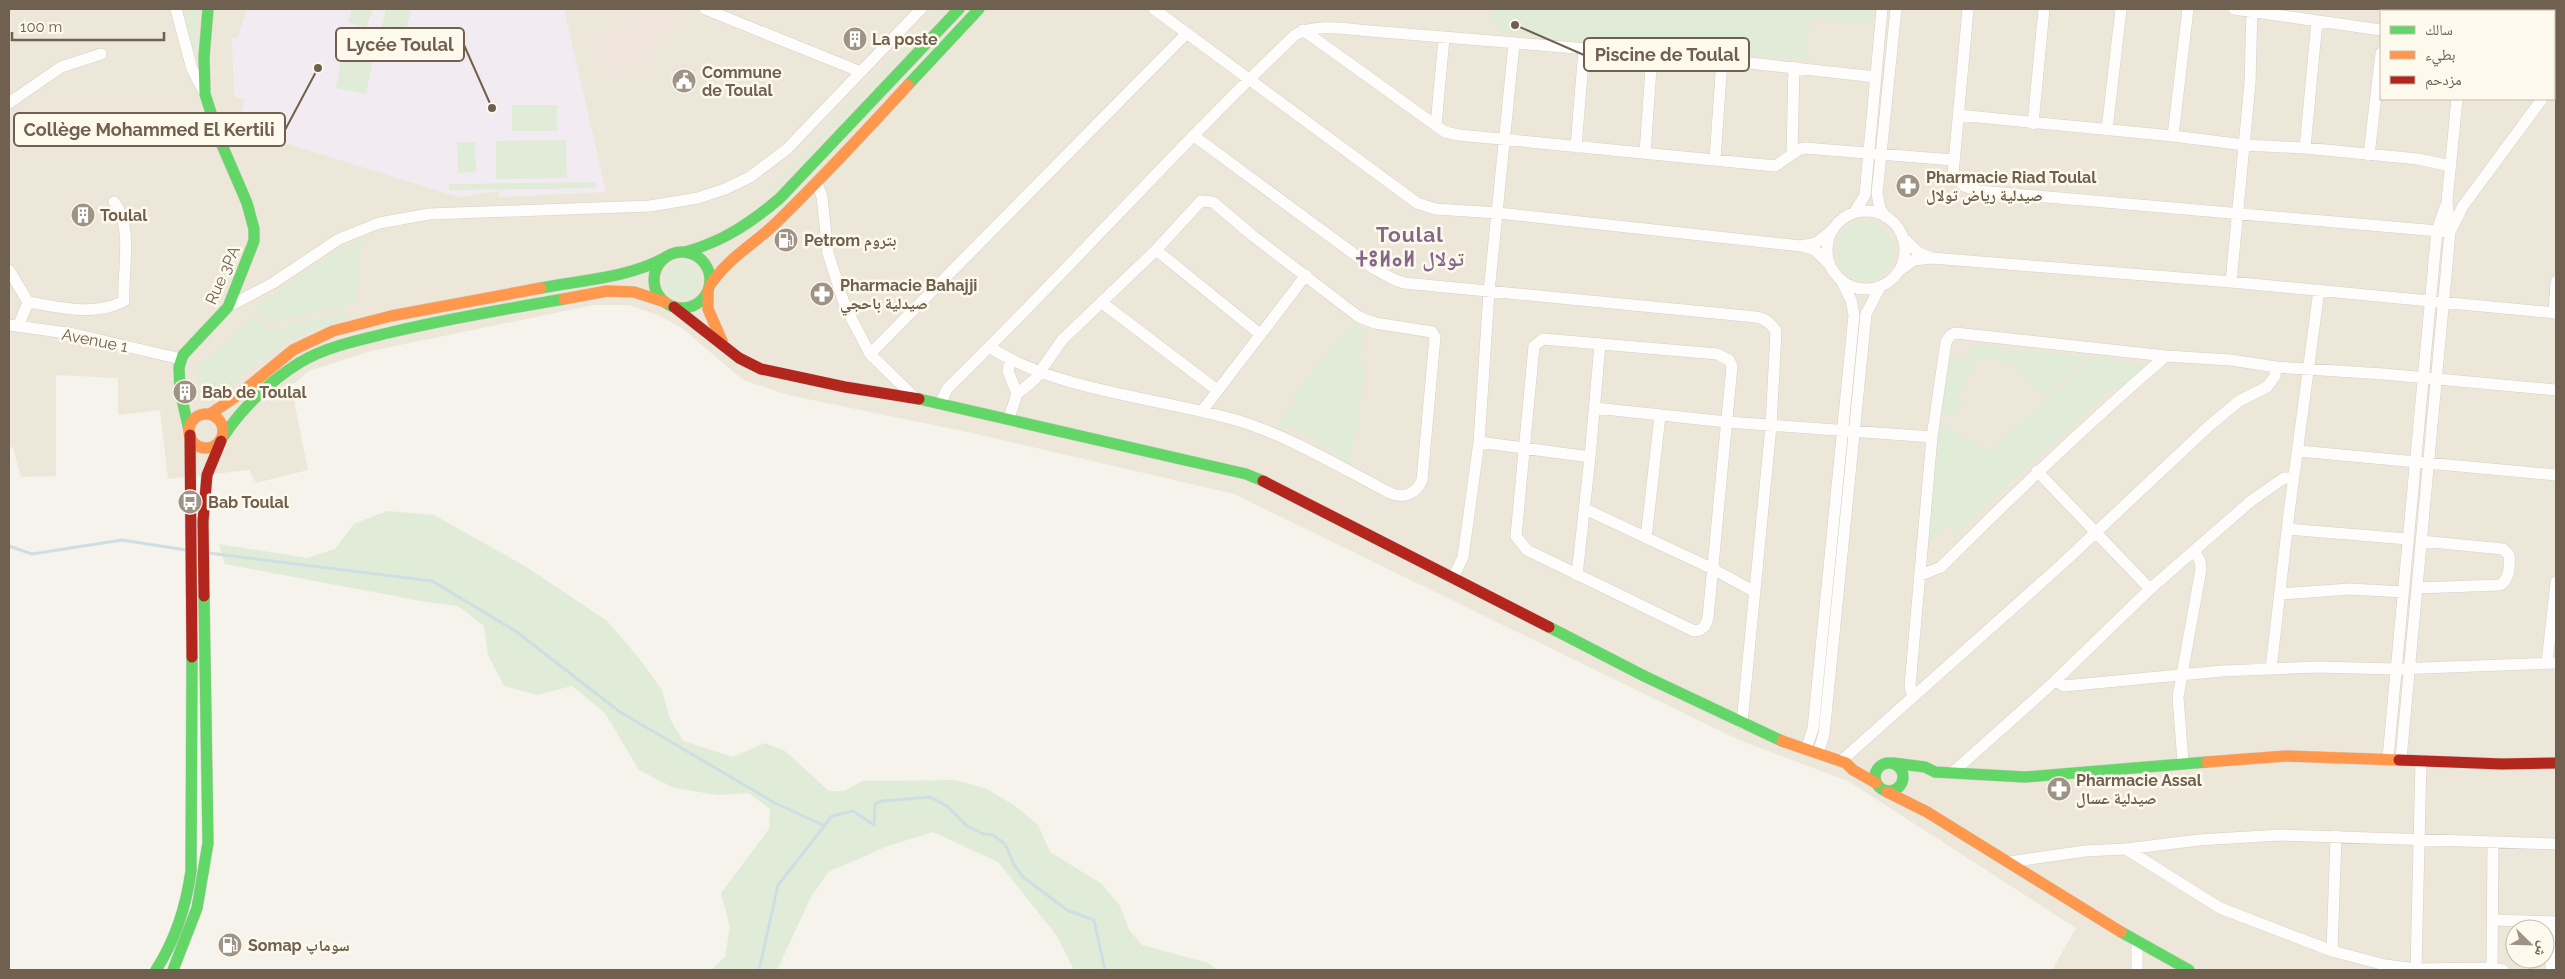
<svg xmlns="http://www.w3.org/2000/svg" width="2565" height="979" font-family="Raleway,'Noto Naskh Arabic','Noto Sans Tifinagh',sans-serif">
	<rect width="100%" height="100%" fill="#f5f3ec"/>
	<path fill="#ede7da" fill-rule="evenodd" d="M9,9H2556V970H2052L2076,928L1848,781L1739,740L1234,494L972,433L788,395L743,380L682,328L660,316L629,305H594L371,351L309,371L291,386L308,470L256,483L249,470L168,479L160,410L118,415V378L56,375V476L21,477L13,448L9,446ZM2381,11H2554V99H2381ZM2515,929H2545V959H2515Z"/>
	<path fill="#efe5db" d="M635,9H679L648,62L607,80L588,38L627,25Z"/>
	<path fill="#f3ebf2" d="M247,9H564L606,192L499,197V191L458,197L237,128L245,100L234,96L232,37L237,39Z"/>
	<path fill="#e0ebd8" d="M184,9H198L195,51L193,52Z
		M352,9H373L366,28L348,22Z
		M386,9H411L403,45L379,40Z
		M941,9H945L767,197L771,188Z
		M1492,9H1874L1872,25L1810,19L1805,59L1499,33V28L1490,22Z
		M345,39L376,45L366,94L336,88Z
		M512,105H557V131H512Z
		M566,140L567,178L496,179V141Z
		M475,142L476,172L458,173L457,142Z
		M596,182V188L449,190V184Z
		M1836 251a29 29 0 1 1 58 0a29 29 0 1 1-58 0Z
		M362,239L355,303L268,323L255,306L262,302L336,251Z
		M664 280a18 18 0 1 1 36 0a18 18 0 1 1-36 0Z
		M341,310L349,313L346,319C317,328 288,339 263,358C246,370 232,385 215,398L208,399L204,396L195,368L256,316L268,331L289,326L295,320L301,323L336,315Z
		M1353,323L1364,331L1360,360L1365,361L1358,432H1354L1351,464L1340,459L1342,455L1286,425L1283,429L1276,426L1295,400L1292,398L1334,343L1337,344Z
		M1971,345L2087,357L2042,397L2013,365L1987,358L1985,361L1977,360L1958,397L1964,400L1954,418L1942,412L1947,357L1970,359Z
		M2093,357L2146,365L2119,390L2115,386L1955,533L1947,526L1928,543L1940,423L1989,452Z
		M387,511L434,515L528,568L607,621L638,657L662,690L670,719L683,741L733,757L765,743L785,751L829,791H844L862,781L955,780L987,789L1015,806L1038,825L1050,852L1102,884L1120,906L1129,930L1142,945L1208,963L1218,970H1074L1057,936L998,862L933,832L888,846L828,872L811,897L777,970H711L725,957L730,927L721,893L769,829L770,809L749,793L718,795L674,788L639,770L605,713L572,686L537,695L504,686L488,655L484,626L458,606L421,601L225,564L219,544L307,558L335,549L354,524Z"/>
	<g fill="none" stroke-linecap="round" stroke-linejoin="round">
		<path stroke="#cedfe4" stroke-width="3" d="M9,546L32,554L122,540L186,550
			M209,553L432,581L517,632L620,712L775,803L823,825
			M759,970L778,885L832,816L853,811L874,825L875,804L882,801L930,797L947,806L967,826L984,834L993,835L1005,844L1014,865L1023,877L1067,910L1094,920L1105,970"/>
		<path stroke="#d4cec5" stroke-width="16" stroke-dasharray="16 8" stroke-linecap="butt" d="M188,389L190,392"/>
		<defs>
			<path id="street" d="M176,9L192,69L203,90
				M705,9L861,72
				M1154,9L1417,203L1435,209L1498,213L1801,246
				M1968,9L1953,174L1964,186L1979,191L2450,232L2463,206L2542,99
				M2234,9L2381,30
				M2466,11V9
				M1303,30L1445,132L1459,135L1775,166L1800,149L1805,148L1953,160
				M2554,82L2556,79
				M9,103L61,67L101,54
				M1958,115L2173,136L2244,145L2305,148L2418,159L2451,166
				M2033,124L2044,9
				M1436,125L1444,38
				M2107,130L2121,9
				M1194,136L1373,268L1393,279L1404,283L1756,317C1766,319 1770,323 1776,331L1771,426L1742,723
				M2173,136L2188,9
				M1576,147L1584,49
				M2305,148L2317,21
				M1645,153L1652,54
				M1792,154L1794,67
				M2369,155L2381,53
				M1715,159L1722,60
				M817,183L822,197L828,253L845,306L870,354L913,396
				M1827 250a39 39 0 1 1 78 0a39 39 0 1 1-78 0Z
				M1854,213L1865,195L1882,9
				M1886,217L1880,209L1877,193L1896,9
				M1156,250L1260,334
				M1932,258L2231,282L2556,313
				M1828,263L1815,250L1801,246L1816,243L1830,232
				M9,270L28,302L18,327
				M1900,270L1914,260L1932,258L1919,253L1902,237
				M2231,282L2250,83L2252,9
				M28,302C60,307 94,317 124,301C122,273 134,226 114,202
				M1101,302L1217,390
				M228,307L273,283L339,239L379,223L429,214L650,206L698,198L725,189L750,177L787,149L921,9
				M2554,312L2556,282
				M9,325L74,334L181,359
				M1543,339L1717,354L1729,360L1732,366L1708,618L1705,626L1700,630L1694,631L1527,550L1516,536L1534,346Z
				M989,347C1060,392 1156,397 1236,420C1290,436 1340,467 1390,493C1404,499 1416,494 1422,480L1435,337L1432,332L1375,323L1359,317L1253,236L1213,202L1201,201L1156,250L1062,340L1035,379L1017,394L1009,418
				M870,354L1186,34
				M1010,360L1008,371L1017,394
				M941,402L947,389C1065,274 1175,149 1295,35C1316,23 1347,29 1370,31L1722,60L1876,77
				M1595,408L1727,422L1932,437
				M1202,411L1306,275
				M1479,442L1590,457
				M2299,451L2556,475
				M2037,471L2150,589
				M1585,509L1713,569L1755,592
				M2287,529L2408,539
				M1646,538L1660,416
				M1577,575L1590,457L1600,344
				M1921,575L1941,567C2014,494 2088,423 2166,356
				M1453,578L1463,557L1479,442L1489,292L1514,44
				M2417,588L2500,585C2510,579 2510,566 2509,555L2503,549L2421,541
				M2281,594L2350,589L2403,592
				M2547,663L2556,582
				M2271,669L2289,513L2319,290
				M2055,681L2064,686L2222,671L2317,667L2396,669L2556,663
				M1913,697L1910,686L1932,437L1946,342L1950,336L1955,333L2166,356L2231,360L2276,367L2384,374L2556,390
				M1806,749L1813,729L1854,315L1851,300L1842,282
				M1818,753L1824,734L1866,314L1880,287
				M2388,758L2437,230L2446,205
				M2401,759L2450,232L2447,201L2457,99
				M1841,761L2061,565L2209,426L2239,401L2267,387L2275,376L2276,367
				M2183,762L2178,697L2201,569L2200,561L2194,551
				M1952,773L2055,681L2150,589L2251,501L2284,478H2294
				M2126,849L2220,908L2332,951L2385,965L2416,969L2492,968L2503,970
				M2009,862L2085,851L2126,849L2199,840L2280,835L2556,844
				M2493,920L2556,922
				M2551,922V970
				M2137,942V970
				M2332,951L2336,836
				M2492,968L2493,842
				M2416,970L2421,760"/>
			<path id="fast" d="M908,85L979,9
				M685,252C722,242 751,223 780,198L959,9
				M654 280a28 28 0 1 1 56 0a28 28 0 1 1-56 0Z
				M541,288C582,280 629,278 666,257
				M180,391L179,367L183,355L228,307L254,241V229L247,203L219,138L205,94L204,57L208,9
				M181,395L189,430
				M919,399L1246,474L1263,481
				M223,437C241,409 270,381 299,363C325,347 359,340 388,333C446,319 505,309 564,299
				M1549,627L1644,676L1782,741
				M1875 777a14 14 0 1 1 28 0a14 14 0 1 1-28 0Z
				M1893,763L1925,767L1935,772L2025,777L2207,762
				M2121,932L2189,970
				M156,970C176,939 186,907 191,871L192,657
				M173,970L197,908L208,843L204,596"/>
			<path id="slow" d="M710,285C729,257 753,245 776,223C822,178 865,132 908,85
				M708,291V309L722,341
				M564,299L607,291L634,292L665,302
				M189 431a17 17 0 1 1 34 0a17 17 0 1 1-34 0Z
				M210,414L237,396L293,350L333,331L391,316L541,288
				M1782,741L1846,763L1853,770L1876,783
				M2207,762L2286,756L2399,760
				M1887,792L1927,812L2121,932"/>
			<path id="jam" d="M674,307L739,358L761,369L845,387L919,399
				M190,435L192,657
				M1263,481L1549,627
				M204,596L203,521L207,475L221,441
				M2399,760L2502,764L2556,763"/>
		</defs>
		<use href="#street" stroke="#d4d0ca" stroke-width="12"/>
		<use href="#fast" stroke="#d3cfc7" stroke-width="12"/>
		<use href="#slow" stroke="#d3cfc7" stroke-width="12"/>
		<use href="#jam" stroke="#d3cfc7" stroke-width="12"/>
		<use href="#street" stroke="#fefdfc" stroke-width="11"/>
		<use href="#fast" stroke="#63d668" stroke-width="11"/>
		<use href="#slow" stroke="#ff974d" stroke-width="11"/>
		<use href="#jam" stroke="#b3261e" stroke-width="11"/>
	</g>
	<defs>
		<symbol id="building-disc" viewBox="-11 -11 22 22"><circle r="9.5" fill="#9f9386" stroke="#fdf9ed"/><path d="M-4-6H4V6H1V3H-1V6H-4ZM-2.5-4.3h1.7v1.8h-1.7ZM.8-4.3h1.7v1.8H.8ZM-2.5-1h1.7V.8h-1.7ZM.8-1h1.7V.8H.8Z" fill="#fff"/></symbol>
		<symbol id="civic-disc" viewBox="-11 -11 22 22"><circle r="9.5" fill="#9f9386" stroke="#fdf9ed"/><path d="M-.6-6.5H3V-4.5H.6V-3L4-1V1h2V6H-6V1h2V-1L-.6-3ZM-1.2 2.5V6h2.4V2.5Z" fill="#fff"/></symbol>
		<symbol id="pharmacy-disc" viewBox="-11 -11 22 22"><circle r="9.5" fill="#9f9386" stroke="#fdf9ed"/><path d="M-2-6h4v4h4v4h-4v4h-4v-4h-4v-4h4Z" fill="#fff"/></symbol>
		<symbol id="fuel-disc" viewBox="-11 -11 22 22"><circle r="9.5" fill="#9f9386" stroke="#fdf9ed"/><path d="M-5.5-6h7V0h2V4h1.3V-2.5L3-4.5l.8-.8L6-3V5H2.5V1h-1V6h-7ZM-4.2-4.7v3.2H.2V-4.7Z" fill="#fff"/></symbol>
		<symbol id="bus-disc" viewBox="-11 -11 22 22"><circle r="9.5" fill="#9f9386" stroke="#fdf9ed"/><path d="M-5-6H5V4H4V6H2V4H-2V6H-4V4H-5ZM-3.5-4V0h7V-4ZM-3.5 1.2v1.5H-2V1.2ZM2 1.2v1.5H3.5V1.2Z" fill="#fff"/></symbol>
	</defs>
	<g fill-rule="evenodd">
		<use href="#building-disc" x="841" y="25" width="28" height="28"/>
		<use href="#civic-disc" x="670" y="67" width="28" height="28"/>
		<use href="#pharmacy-disc" x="1894" y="172" width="28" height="28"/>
		<use href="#building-disc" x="69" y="201" width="28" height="28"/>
		<use href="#fuel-disc" x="772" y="226" width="28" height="28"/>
		<use href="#pharmacy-disc" x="808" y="280" width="28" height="28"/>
		<use href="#building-disc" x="171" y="378" width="28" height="28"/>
		<use href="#bus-disc" x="176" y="488" width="28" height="28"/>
		<use href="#pharmacy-disc" x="2045" y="775" width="28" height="28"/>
		<use href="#fuel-disc" x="216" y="931" width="28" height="28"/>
	</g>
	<g text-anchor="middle" stroke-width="5" stroke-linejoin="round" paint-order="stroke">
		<g font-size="16" font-weight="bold" fill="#70604f" stroke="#fdf9ed" text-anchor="start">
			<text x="872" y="45">La poste</text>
			<text x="702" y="78">Commune<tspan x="702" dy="18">de Toulal</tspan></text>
			<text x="1926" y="183">Pharmacie Riad Toulal<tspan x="1926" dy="18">صيدلية رياض تولال</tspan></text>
			<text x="100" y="221">Toulal</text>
			<text x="804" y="246">Petrom بتروم</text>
			<text x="840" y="291">Pharmacie Bahajji<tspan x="840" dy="18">صيدلية باحجي</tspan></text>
			<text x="202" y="398">Bab de Toulal</text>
			<text x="208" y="508">Bab Toulal</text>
			<text x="2076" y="786">Pharmacie Assal<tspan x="2076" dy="18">صيدلية عسال</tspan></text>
			<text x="248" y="951">Somap سوماپ</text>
		</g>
		<g font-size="16" fill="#70604f" stroke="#fdf9ed">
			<text transform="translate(222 275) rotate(-66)" y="6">Rue 3PA</text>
			<text transform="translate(95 340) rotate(11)" y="6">Avenue 1</text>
		</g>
		<g font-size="21" font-weight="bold" letter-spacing="1" fill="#85678c" stroke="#fdf9ed">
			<text x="1410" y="242">Toulal<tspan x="1410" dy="24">ⵜⵓⵍⴰⵍ تولال</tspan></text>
		</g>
	</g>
	<path fill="none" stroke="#70604f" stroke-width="2" d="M492 108L464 45M1515 25L1584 55M318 68L285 130"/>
	<g fill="#70604f" stroke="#fdf9ed" stroke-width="2">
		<circle cx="492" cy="108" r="5"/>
		<circle cx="1515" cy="25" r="5"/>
		<circle cx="318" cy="68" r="5"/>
	</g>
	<g fill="#fdf9ed" stroke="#70604f" stroke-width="2">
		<rect x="336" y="28" width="128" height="33" rx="5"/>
		<rect x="1584" y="38" width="165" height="33" rx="5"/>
		<rect x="14" y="113" width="271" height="33" rx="5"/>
	</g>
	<g font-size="18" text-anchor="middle" font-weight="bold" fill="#70604f">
		<text x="400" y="51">Lycée Toulal</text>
		<text x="1667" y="61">Piscine de Toulal</text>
		<text x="149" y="136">Collège Mohammed El Kertili</text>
	</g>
	<rect width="2565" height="979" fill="none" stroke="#70604f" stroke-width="20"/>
	<rect x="2380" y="10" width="175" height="90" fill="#fdf9ed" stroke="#c5bcae"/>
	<rect x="2390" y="26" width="25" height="8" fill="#63d668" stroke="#c5bcae"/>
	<text x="2425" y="35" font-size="15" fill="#70604f">سالك</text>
	<rect x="2390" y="51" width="25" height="8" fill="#ff974d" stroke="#c5bcae"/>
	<text x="2425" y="60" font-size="15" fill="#70604f">بطيء</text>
	<rect x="2390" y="76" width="25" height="8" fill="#b3261e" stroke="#c5bcae"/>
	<text x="2425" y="85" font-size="15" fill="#70604f">مزدحم</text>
	<g transform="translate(2530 944) rotate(113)"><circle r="24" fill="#fdf9ed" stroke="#c5bcae"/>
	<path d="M0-4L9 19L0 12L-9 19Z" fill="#9f9386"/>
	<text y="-8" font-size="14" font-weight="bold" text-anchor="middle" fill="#70604f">ش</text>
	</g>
	<path d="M12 32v8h152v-8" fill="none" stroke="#70604f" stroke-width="2.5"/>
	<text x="20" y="32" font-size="15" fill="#70604f" stroke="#fdf9ed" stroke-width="4" paint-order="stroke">100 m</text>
</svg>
